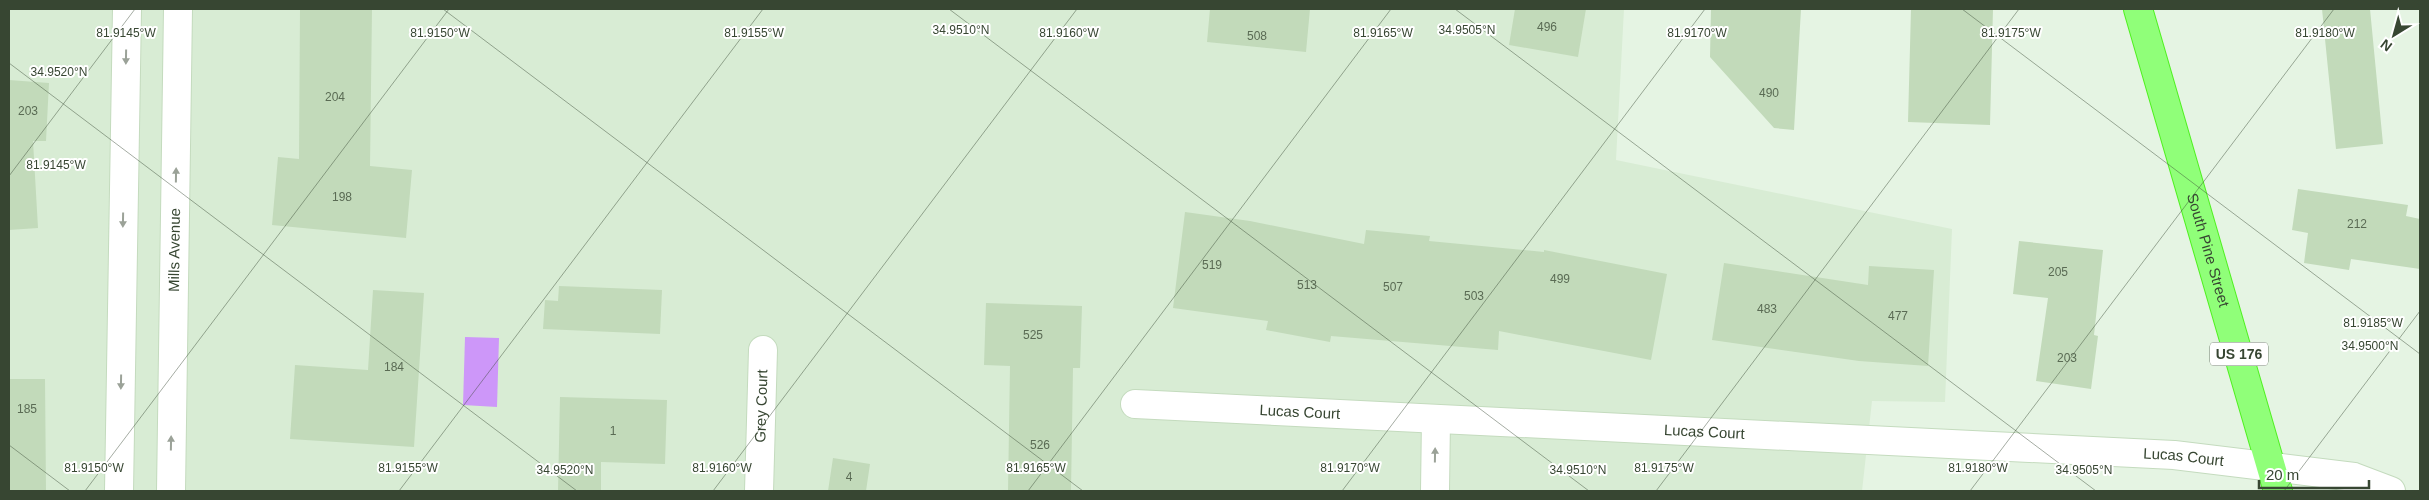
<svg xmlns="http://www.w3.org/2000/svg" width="2429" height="500" font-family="Arial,sans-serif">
	<rect width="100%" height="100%" fill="#e5f4e3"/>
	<path fill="#d8ecd4" d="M9,9H1624L1616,160L1952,229L1945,402L1872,401L1862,491H9Z"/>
	<path fill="#cd97f9" d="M465,337L499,338L497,407L463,405Z"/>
	<path fill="#c2daba" d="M300,9H372L370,166L412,170L406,238L272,225L278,157L299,159Z
		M1210,9H1310L1306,52L1207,42Z
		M1515,9H1586L1578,57L1509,45Z
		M1711,9H1801L1794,130L1774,128L1710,57Z
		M1911,9H1993L1990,125L1908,122Z
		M2322,9H2370L2383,144L2336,149Z
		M9,80L49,83L46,141H33L38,228L9,230Z
		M2298,189L2408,205L2406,216L2420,219V269L2351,259L2349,270L2304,263L2308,233L2292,230Z
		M1185,212L1250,221L1364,244L1366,230L1430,236L1429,241L1544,252V250L1667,274L1651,360L1499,331L1498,350L1331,336L1330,342L1266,330L1268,321L1173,308Z
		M2019,241L2103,250L2094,335L2098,336L2091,389L2036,381L2048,298L2013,294Z
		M1724,263L1868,285L1869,266L1934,270L1928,366L1859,361L1712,340Z
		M559,286L662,290L660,334L543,329L545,300L558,301Z
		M373,290L424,293L414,447L290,439L295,365L368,370Z
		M986,303L1082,306L1080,368H1073L1071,491H1008L1010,366L984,365Z
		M9,379H45L46,491H9Z
		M560,397L667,400L665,464L601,462V491H558Z
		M833,458L870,464L866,491H828Z"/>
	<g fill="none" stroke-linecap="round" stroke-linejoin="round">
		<defs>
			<g id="minor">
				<path id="s1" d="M1135,404L2174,455L2273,467"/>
				<path id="s2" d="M759,491L763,350"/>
				<path d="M1435,491L1436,419"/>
			</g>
			<g id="tertiary">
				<path d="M2273,467L2354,477L2391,491"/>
				<path d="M119,491L127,9"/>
				<path id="s3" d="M171,491L178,9"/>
			</g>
			<g id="trunk">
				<path id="s4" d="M2138,9L2278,491"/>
			</g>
		</defs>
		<use href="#minor" stroke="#c4dbbe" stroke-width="30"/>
		<use href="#tertiary" stroke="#c4dbbe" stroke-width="30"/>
		<use href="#trunk" stroke="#50f021" stroke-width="30"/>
		<use href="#minor" stroke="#fff" stroke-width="28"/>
		<use href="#tertiary" stroke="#fff" stroke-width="28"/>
		<use href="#trunk" stroke="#90ff79" stroke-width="28"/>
	</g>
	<defs><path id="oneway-solid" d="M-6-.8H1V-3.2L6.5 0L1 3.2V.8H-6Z" transform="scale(1.25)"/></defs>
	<g fill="#9ba298">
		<use href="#oneway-solid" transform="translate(126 57) rotate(91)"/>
		<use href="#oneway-solid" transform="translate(176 175) rotate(-89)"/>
		<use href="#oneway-solid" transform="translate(123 220) rotate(91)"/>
		<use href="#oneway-solid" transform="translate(121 382) rotate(91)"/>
		<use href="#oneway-solid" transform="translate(171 443) rotate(-89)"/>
		<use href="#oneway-solid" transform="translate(1435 455) rotate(-89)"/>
	</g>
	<path fill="none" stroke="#374632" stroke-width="1" stroke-opacity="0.45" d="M443,9L1083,491M949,9L1589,491M1455,9L2096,491M1962,9L2420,354M9,63L577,491M9,176L135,9M9,445L70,491M85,491L449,9M399,491L763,9M713,491L1077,9M1028,491L1391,9M1342,491L1705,9M1656,491L2019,9M1970,491L2334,9M2284,491L2420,311"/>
	<g text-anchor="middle" stroke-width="4" stroke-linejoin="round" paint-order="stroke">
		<g font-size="12" fill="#5a6b54">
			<text x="1547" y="31">496</text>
			<text x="1257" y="40">508</text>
			<text x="1769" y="97">490</text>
			<text x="335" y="101">204</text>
			<text x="28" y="115">203</text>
			<text x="342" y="201">198</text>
			<text x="2357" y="228">212</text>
			<text x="1212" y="269">519</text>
			<text x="2058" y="276">205</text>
			<text x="1560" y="283">499</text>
			<text x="1307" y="289">513</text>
			<text x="1393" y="291">507</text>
			<text x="1474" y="300">503</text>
			<text x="1767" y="313">483</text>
			<text x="1898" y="320">477</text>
			<text x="1033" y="339">525</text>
			<text x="2067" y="362">203</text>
			<text x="394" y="371">184</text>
			<text x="27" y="413">185</text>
			<text x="613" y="435">1</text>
			<text x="1040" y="449">526</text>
			<text x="849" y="481">4</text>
		</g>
		<rect fill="#fff" stroke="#737e70" stroke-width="1" x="2210" y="342.5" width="58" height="23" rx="4"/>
		<g font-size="14" font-weight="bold" fill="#374632">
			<text x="2239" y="359">US 176</text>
		</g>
		<g font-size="15" fill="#374632" stroke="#fff">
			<text dy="5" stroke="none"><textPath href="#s3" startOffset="241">Mills Avenue</textPath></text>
			<text dy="5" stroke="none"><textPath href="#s4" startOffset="251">South Pine Street</textPath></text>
			<text dy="5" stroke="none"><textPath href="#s2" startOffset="85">Grey Court</textPath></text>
			<text dy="5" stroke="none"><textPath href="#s1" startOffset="165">Lucas Court</textPath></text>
			<text dy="5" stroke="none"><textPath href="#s1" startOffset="570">Lucas Court</textPath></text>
			<text dy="5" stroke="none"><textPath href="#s1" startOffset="1050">Lucas Court</textPath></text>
		</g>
	</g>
	<g font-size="12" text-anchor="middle" fill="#374632" stroke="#fff" stroke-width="4" stroke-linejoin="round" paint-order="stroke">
		<text x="961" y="34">34.9510°N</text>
		<text x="1467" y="34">34.9505°N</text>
		<text x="126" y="37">81.9145°W</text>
		<text x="440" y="37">81.9150°W</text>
		<text x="754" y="37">81.9155°W</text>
		<text x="1069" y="37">81.9160°W</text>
		<text x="1383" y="37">81.9165°W</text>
		<text x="1697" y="37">81.9170°W</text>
		<text x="2011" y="37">81.9175°W</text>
		<text x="2325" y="37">81.9180°W</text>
		<text x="59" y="76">34.9520°N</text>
		<text x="56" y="169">81.9145°W</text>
		<text x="2373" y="327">81.9185°W</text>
		<text x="2370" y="350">34.9500°N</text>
		<text x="94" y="472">81.9150°W</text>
		<text x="408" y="472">81.9155°W</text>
		<text x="722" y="472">81.9160°W</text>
		<text x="1036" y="472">81.9165°W</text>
		<text x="1350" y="472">81.9170°W</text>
		<text x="1664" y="472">81.9175°W</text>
		<text x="1978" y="472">81.9180°W</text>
		<text x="565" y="474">34.9520°N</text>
		<text x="1578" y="474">34.9510°N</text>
		<text x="2084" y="474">34.9505°N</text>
	</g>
	<rect width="2429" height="500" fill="none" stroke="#374632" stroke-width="20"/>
	<g transform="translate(2394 35) rotate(217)" stroke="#ffffff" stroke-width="4" paint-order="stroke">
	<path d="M0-4L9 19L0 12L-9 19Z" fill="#374632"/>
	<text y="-8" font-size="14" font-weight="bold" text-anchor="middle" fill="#374632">N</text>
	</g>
	<path d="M2259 480v8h110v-8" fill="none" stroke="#374632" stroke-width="2.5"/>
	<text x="2266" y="480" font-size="15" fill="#374632" stroke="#ffffff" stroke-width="4" paint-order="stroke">20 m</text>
</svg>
